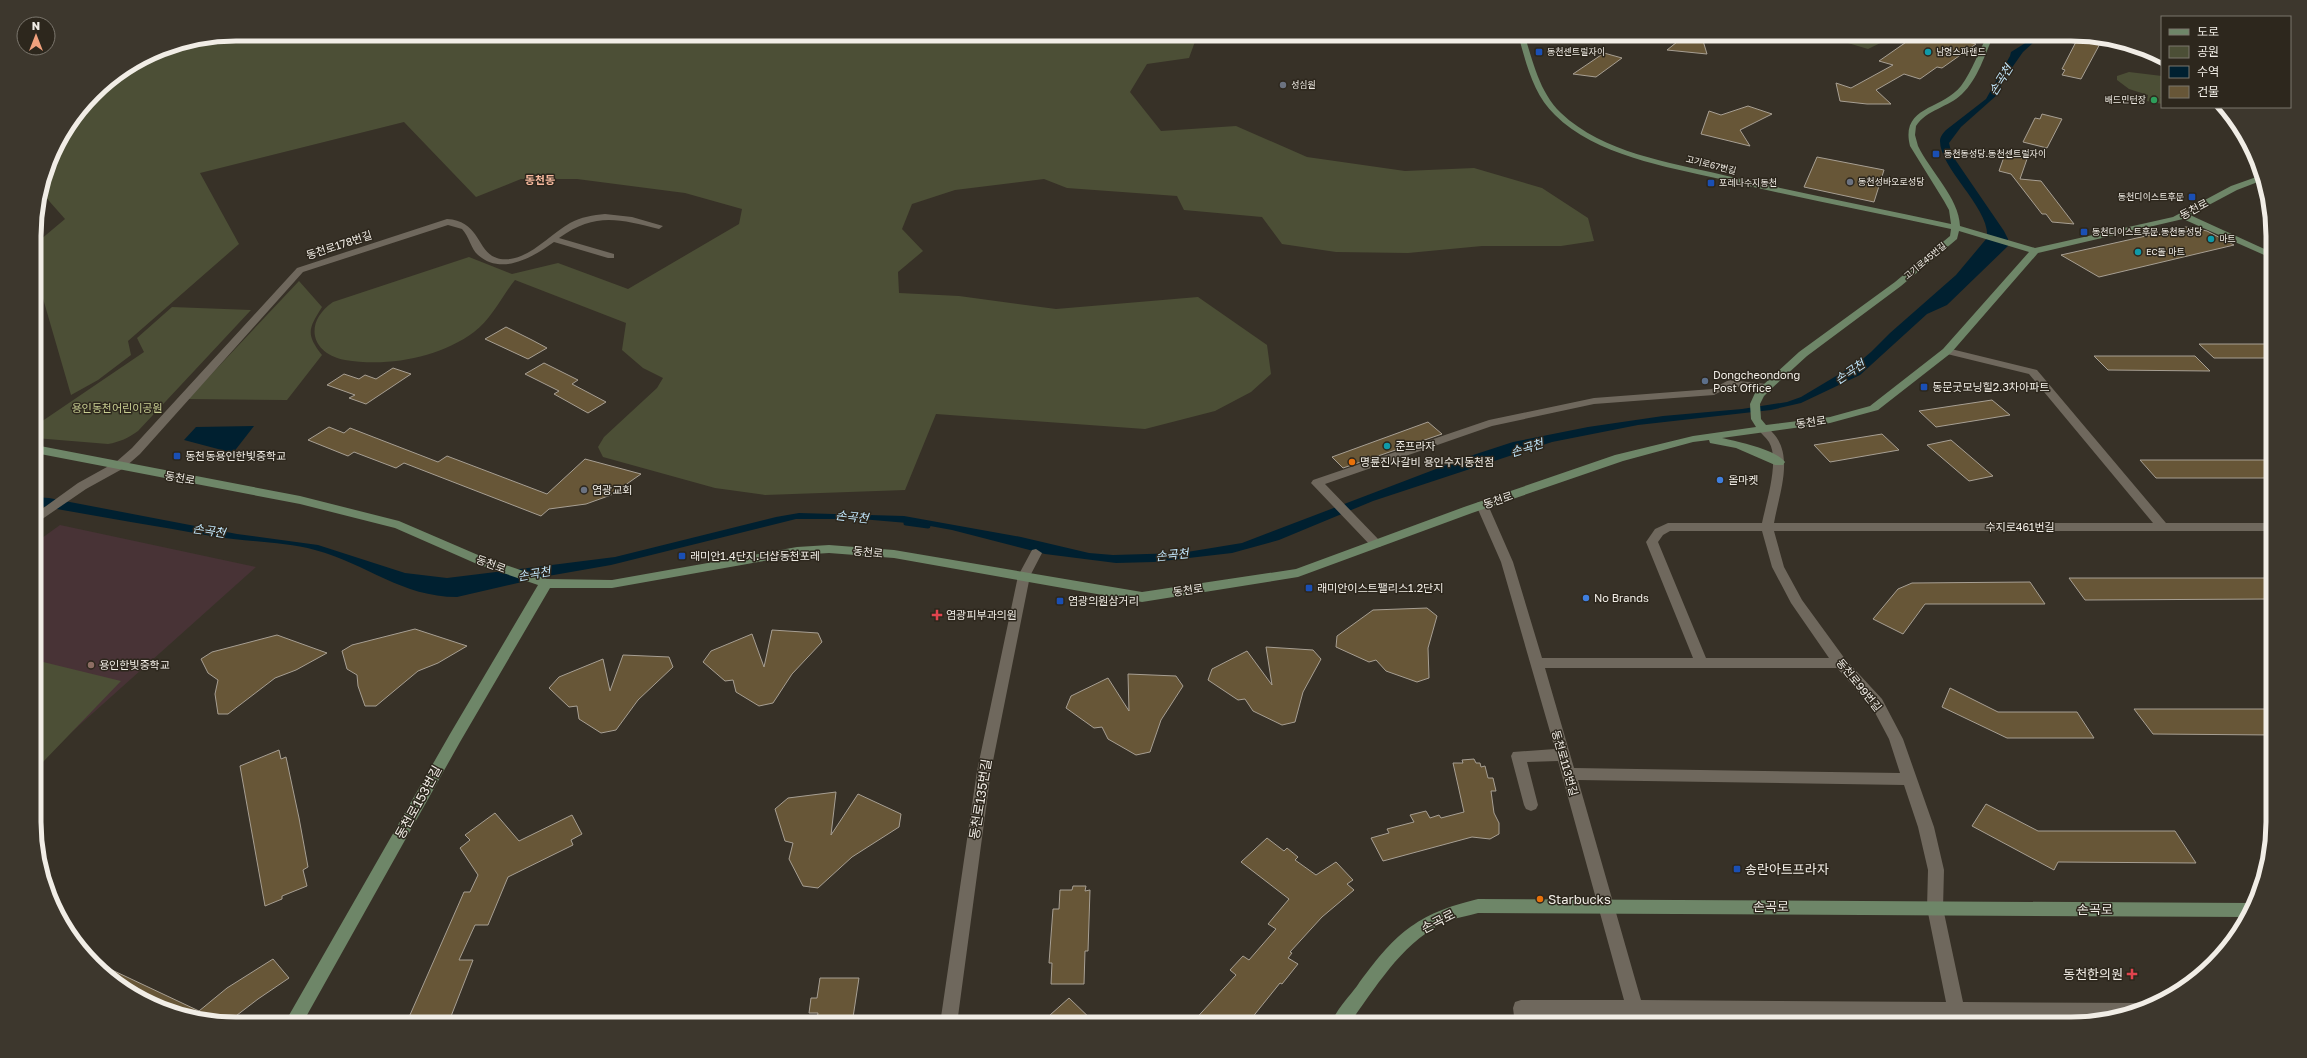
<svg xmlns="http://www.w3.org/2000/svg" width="2307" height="1058" font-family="'Golos Text','Noto Sans KR',sans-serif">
	<rect width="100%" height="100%" fill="#373127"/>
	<path fill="#483336" d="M60,525L256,567L36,764L35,543Z"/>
	<path fill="#4c4f36" d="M236,34H1190L1197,36L1189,58L1147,64L1130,92L1161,131L1236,126L1307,157L1405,171L1474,168L1542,188L1588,218L1594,241L1561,246H1482L1408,253L1336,252L1282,244L1262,217L1184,210L1177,196L1067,188L1044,179L955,190L912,204L902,229L923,251L898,272L899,293L959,296L1056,309L1198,297L1267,345L1271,374L1251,392L1215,411L1145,429L936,414L905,490L765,495L715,488L603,457L598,447L604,437L657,388L663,378L643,368L622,350L626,323L515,280C502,296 491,320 474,332C439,358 388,367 345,360C310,353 304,322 333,302L469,257L512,274L558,263L628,289L739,224L742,209L685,193L577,179H521L476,197L404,122L200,173L239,244L128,341L131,355L98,380L71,395L35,271L34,245L65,219L42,193L55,147L103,84L159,49Z
		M1823,34H1899L1868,49L1821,35Z
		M2129,72L2162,76V97H2160L2162,98V104L2147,101L2148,95L2129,89L2117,80V76Z
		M299,281L322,307C309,328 305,334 322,355L287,400L188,399Z
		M172,307L251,310L138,431C128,438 120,442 108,444L35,438V426L144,352L137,338Z
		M35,660L121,681L41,764L36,763Z"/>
	<path fill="#002030" d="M2029,34H2039L2035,41L2023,52L2004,79L1997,95L1961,127L1949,143L1952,155L2004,231L2008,239V246L1947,305L1927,314L1860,375L1801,403L1771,410L1638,425L1552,442L1373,501L1279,540L1232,553L1154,562L1116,563L1045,554L952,530L919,524L861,519H796L611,565L548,576L457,597C402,597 367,564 315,550C281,541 245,542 211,536C152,525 93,516 35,505V497L49,498L237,534L318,545L405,573L447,578L615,557L776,517L799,513L904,516L1021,537L1089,553L1113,555L1181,553L1242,543L1470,456L1513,442L1588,427L1663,416L1742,409L1787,402L1801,397L1858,363L1871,352L1890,333L1956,275L1987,238C1991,209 1940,169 1940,141C1940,137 1943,133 1946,130L1986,99L2010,56L2011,52L2027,42Z
		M254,426L233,453L184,440L196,427Z"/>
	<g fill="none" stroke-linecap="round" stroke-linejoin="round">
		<path stroke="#002030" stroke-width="5" d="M906,523L928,526"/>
	</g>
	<path fill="#675637" stroke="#a79f93" d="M1687,34H1701L1707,54L1667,50Z
		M1943,35L1976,44L1942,68L1937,67L1920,79L1904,74L1876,90L1891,104H1867L1840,101L1836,83L1851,88L1893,65L1879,61L1912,38L1920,41L1926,37L1937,39Z
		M2079,36L2102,40L2081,79L2062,75L2065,70L2062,69Z
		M1604,53L1622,58L1596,77L1573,74Z
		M1748,106L1772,114L1740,130L1750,146L1701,134L1709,111L1721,115Z
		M2042,114L2062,119L2047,148L2023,142L2035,118L2040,119Z
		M2005,154L2027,159L2020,179L2041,181L2074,224L2052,222L2046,214H2042L2011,174L1999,171Z
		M1817,157L1884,170L1874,202L1804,187Z
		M2186,227L2207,231L2234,245L2099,277L2061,255Z
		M506,327L532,340L547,348L528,359L485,339Z
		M2199,344H2272V358H2214Z
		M2094,356H2195L2210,371L2108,370Z
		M544,363L578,380L572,384L606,402L588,413L554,394L559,391L525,374Z
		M393,368L411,374L366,404L349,398L355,395L327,385L344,374L359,379L365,375L376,379Z
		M1992,400L2010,415L1936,427L1919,411Z
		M1428,422L1442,434L1343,468L1332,457Z
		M329,427L344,433L350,428L438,462L447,456L547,494L585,459L641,474L611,495L586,504L549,509L541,516L404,463L396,468L354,452L348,456L308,440Z
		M1882,434L1899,450L1830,462L1814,445Z
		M1951,440L1993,476L1969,481L1927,445Z
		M2140,460H2272V478H2156Z
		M2069,578H2272V599L2085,600Z
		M2030,582L2045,604H1925L1903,634L1873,619L1898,589L1912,583Z
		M1427,608L1437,616L1428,648L1429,678L1417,682L1386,671L1376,660L1369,662L1336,647L1337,636L1373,610Z
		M415,629L467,646L438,663L418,671L376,706H365L358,686L357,675L347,669L342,651L352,645Z
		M772,630L818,633L822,642L792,674L773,703L759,706L736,692L733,680L725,681L703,662L711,651L752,634L764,667Z
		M277,635L327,653L296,670L275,678L228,714H218L215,694L218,680L208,673L201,659L212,652Z
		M1266,647L1313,650L1321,659L1303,692L1295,722L1282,725L1253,711L1245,699L1238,700L1208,680L1212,669L1247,651L1272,685Z
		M623,655L669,657L673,667L638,700L616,730L601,733L579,719L577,706L569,707L549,688L559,677L603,659L610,691Z
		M1128,674L1176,676L1183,686L1161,720L1150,752L1136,755L1108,739L1102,727L1094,728L1066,708L1071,696L1108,678L1129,711Z
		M1950,688L1998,712H2077L2094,738H2007L1942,707Z
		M2134,709H2273V735L2153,734Z
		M279,750L281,759L286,757L299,818L308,867L303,870L307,886L282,896V899L265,906L240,766Z
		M1474,759L1476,763H1480L1481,767L1485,766L1488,778H1493L1496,791H1491L1494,813L1499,823V834L1490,839L1472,837L1383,861L1371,838L1389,833L1387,829L1414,822L1410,815L1426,811L1430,818L1439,815L1441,818L1464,812L1453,763H1463L1462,760Z
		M836,792L831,835L858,794L901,814L899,827L852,857L818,888L803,886L789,859L793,843L785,841L775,809L788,798Z
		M1986,804L2038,831H2175L2196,863L2058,862L2054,870L1972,826Z
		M495,813L519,841L572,815L582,834L571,840L573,845L508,877L488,925H475L459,960H473L448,1024H406L464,892H470L478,875L460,848L470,840L465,835Z
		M1267,838L1284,851L1287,848L1298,857L1295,860L1316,875L1336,862L1353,880L1347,884L1354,890L1322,917L1290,952L1292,953L1288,958L1298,964L1282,984L1280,983L1247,1024H1191L1236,975L1230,970L1243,956L1249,960L1276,929L1268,924L1289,899L1241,862Z
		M1073,886H1086L1085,891L1090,890L1088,951H1085L1084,984H1051L1052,963H1049L1053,909H1059L1060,890H1072Z
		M273,959L289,978L258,999L228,1022L159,1009L108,977L112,970L199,1011L227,988Z
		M820,978H859L852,1024H816L818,1013H809L811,998H817Z
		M1069,998L1096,1024H1040Z"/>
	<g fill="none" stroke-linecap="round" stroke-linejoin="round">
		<path stroke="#534d44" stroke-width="10" stroke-dasharray="10 5" stroke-linecap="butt" d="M2269,236L2271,239"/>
		<path fill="#6f685d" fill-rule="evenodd" d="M605,214L632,217L663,226L659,229C619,219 595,212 559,238L614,254V258H608L554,242C533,257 502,276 478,255C471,249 469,236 462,229L448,225L303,272L140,454L124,468L86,489L35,524V514L78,483L116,462L132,448L297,268L447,219C486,221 474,263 510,259C532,256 551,234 570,223C581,217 593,215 605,214Z
			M1947,348L2037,370L2166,523H2272V531H1774L1784,567L1802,600L1845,659L1882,699L1903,739L1934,827L1944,870L1943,908L1963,1002L2141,1003L2148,1007L2136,1013L2107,1019L1972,1018L1974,1024H1956L1952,1018H1896L1898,1024H1881L1879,1018L1646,1017L1647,1024H1630L1629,1017L1531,1016L1532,1024H1515L1513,1008L1515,1002L1521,1000H1624L1558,761L1527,762L1538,805L1536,809L1531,811L1526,809L1524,805L1511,756L1513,752L1555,749L1501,562L1476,505L1478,502H1486L1488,505L1513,562L1542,658H1693L1646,542L1655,529L1668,523H1762C1766,503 1780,460 1769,442C1766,437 1760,433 1757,428L1762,425C1766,426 1769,428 1772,432C1795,455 1779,494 1774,523H2153L2029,374L1943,353L1942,351ZM1670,531H1762L1772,567L1791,603L1829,658H1706L1658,542L1663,535ZM1545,668H1837L1872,707L1889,739L1900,773L1574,768ZM1578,780L1904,785L1918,827L1928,870L1927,908L1946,1002L1641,1000Z
			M1729,380L1767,384L1772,387L1767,390L1731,386L1714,395L1594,404L1492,426L1325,484L1380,541L1382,544L1380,547H1372L1311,483L1313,480L1489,420L1594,398L1712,389Z
			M1036,549L1042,553L1030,576L991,771L957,1024H940L977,771L1018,576L1032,550Z"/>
		<path fill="#6e8668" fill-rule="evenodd" d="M1518,34H1524C1533,61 1539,92 1561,113C1603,153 1669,162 1723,175C1799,193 1875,207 1951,224L1949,210L1944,201L1910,146C1900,106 1942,110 1961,86C1972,71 1979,51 1988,34H1994C1985,54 1978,79 1962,94C1949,107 1926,110 1916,126L1915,135L1918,146C1930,171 1959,198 1960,226L2035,248L2173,217L2231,186L2262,175L2263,180L2237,190L2190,215L2271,252V258L2183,219L2038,253L1951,353L1878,410L1830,423L1722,438C1736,441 1777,450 1785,462L1783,465H1775L1736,448L1710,443L1709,440L1693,442L1623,461L1472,513L1298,577L1142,602L894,558L829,553L797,555L612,588H550L460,742L302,1024H284L450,734L538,585L477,564L395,528L300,504L35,453V445L300,496L399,521L485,558L547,579L612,580L797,547L829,545L894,550L1142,592L1296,569L1464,507L1615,455L1693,436L1756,427L1751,419L1750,404L1755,393L1763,385L1799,352L1895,282L1950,236L1951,229C1874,212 1796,198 1720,179C1667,167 1595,155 1555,115C1533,94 1526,63 1518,34ZM1959,231L2029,252L1943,349L1870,406L1830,417L1766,425L1761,419L1760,404L1764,396L1771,389L1807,356L1901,286L1957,239Z
			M1478,899L2251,903L2255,904L2247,917L1478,913C1468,916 1458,917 1448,921C1404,939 1377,986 1349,1024H1331C1336,1010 1348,998 1357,986C1394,935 1415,914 1478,899Z"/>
	</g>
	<g fill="#1a4fb4" stroke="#2d271d" stroke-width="1.5">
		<rect x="1535" y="48" width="8" height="8" rx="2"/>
		<rect x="1932" y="150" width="8" height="8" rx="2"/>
		<rect x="1707" y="179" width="8" height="8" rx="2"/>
		<rect x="2188" y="193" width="8" height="8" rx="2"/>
		<rect x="2080" y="228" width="8" height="8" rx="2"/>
		<rect x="1920" y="383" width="8" height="8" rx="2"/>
		<rect x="173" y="452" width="8" height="8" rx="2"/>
		<rect x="678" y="552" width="8" height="8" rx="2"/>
		<rect x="1305" y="584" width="8" height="8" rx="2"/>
		<rect x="1056" y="597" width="8" height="8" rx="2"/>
		<rect x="1733" y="865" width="8" height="8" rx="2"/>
	</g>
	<g fill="#0f9aa8" stroke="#2d271d" stroke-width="1.5">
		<circle cx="1928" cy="52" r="4"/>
		<circle cx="2211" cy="239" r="4"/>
		<circle cx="2138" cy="252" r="4"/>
		<circle cx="1387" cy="446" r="4"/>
	</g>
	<g fill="#6b7280" stroke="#2d271d" stroke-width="1.5">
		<circle cx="1283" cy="85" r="4"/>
		<circle cx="1850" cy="182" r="4"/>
		<circle cx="584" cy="490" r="4"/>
	</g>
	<circle fill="#2e9e5b" stroke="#2d271d" stroke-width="1.5" cx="2154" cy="100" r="4"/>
	<circle fill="#5c6f8a" stroke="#2d271d" stroke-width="1.5" cx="1705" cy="381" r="4"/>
	<g fill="#e8710a" stroke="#2d271d" stroke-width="1.5">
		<circle cx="1352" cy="462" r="4"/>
		<circle cx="1540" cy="899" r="4"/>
	</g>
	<g fill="#3f7fe0" stroke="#2d271d" stroke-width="1.5">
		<circle cx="1720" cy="480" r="4"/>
		<circle cx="1586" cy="598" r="4"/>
	</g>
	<g fill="#e0444e" stroke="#2d271d" stroke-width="1.5">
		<path d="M935 609h4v4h4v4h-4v4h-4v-4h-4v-4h4z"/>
		<path d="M2130 968h4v4h4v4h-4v4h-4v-4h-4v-4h4z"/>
	</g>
	<circle fill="#8d6e63" stroke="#2d271d" stroke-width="1.5" cx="91" cy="665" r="4"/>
	<g text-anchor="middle" stroke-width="3" stroke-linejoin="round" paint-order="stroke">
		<g font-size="9" fill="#f1ede6" stroke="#2d271d" text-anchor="start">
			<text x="1547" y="55">동천센트럴자이</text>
			<text x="1936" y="55">남영스파랜드</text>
			<text x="1291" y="88">성심원</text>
			<text x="2146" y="103" text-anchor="end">배드민턴장</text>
			<text x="1944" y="157">동천동성당.동천센트럴자이</text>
			<text x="1858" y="185">동천성바오로성당</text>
			<text x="1719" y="186">포레나수지동천</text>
			<text x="2184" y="200" text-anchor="end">동천디이스트후문</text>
			<text x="2092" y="235">동천디이스트후문.동천동성당</text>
			<text x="2219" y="242">마트</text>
			<text x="2146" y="255">EC돌 마트</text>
		</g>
		<g font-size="9" fill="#f1ede6" stroke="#2d271d">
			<text transform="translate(1711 165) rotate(14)" y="3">고기로67번길</text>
			<text transform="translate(1925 261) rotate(-40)" y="3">고기로45번길</text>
		</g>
		<g font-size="11" font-weight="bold" fill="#f6b99e" stroke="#2d271d">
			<text x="540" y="184">동천동</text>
		</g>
		<g font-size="11" fill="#f1ede6" stroke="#2d271d">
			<text transform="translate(2194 209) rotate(-28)" y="4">동천로</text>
			<text transform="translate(339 245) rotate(-18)" y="4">동천로178번길</text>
			<text transform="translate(1811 422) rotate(-8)" y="4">동천로</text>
			<text transform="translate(180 478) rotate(10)" y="4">동천로</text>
			<text transform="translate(1498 500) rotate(-19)" y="4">동천로</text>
			<text x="2020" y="531">수지로461번길</text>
			<text transform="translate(868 552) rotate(6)" y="4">동천로</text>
			<text transform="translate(491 564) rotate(20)" y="4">동천로</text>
			<text transform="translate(1188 590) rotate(-8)" y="4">동천로</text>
			<text transform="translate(1859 685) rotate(51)" y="4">동천로99번길</text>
			<text transform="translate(1565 763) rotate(74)" y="4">동천로113번길</text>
		</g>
		<g font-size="11" fill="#f1ede6" stroke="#2d271d" text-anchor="start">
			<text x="1713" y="379">Dongcheondong<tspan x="1713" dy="13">Post Office</tspan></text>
			<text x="1932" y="391">동문굿모닝힐2.3차아파트</text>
			<text x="1395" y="450">준프라자</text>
			<text x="185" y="460">동천동용인한빛중학교</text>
			<text x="1360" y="466">명륜진사갈비 용인수지동천점</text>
			<text x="1728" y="484">올마켓</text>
			<text x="592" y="494">염광교회</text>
			<text x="690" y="560">래미안1.4단지.더샵동천포레</text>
			<text x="1317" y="592">래미안이스트팰리스1.2단지</text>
			<text x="1594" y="602">No Brands</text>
			<text x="1068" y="605">염광의원삼거리</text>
			<text x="946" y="619">염광피부과의원</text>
			<text x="99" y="669">용인한빛중학교</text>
		</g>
		<g font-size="11" fill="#c7ce91" stroke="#2d271d">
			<text x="117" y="412">용인동천어린이공원</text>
		</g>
		<g font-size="12" font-style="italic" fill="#c0e5fa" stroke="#2d271d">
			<text transform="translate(2001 80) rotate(-58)" y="4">손곡천</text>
			<text transform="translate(1850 372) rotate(-34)" y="4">손곡천</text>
			<text transform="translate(1527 448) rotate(-17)" y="4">손곡천</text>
			<text transform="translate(852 517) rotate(6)" y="4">손곡천</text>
			<text transform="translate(209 531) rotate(9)" y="4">손곡천</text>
			<text transform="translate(1172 555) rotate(-6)" y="4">손곡천</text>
			<text transform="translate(534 574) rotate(-10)" y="4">손곡천</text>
		</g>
		<g font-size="13" fill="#f1ede6" stroke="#2d271d">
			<text transform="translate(980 799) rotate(-81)" y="5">동천로135번길</text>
			<text transform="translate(418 802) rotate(-61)" y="5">동천로153번길</text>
			<text x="1771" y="911">손곡로</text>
			<text x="2095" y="914">손곡로</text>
			<text transform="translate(1438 921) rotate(-27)" y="5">손곡로</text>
		</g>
		<g font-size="13" fill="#f1ede6" stroke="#2d271d" text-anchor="start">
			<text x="1745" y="874">송란아트프라자</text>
			<text x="1548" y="904">Starbucks</text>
			<text x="2123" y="979" text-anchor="end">동천한의원</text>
		</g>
	</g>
	<path d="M0 0H2307V1058H0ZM236 41H2071A195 195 0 0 1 2266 236V822A195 195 0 0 1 2071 1017H236A195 195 0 0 1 41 822V236A195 195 0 0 1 236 41Z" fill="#3d372d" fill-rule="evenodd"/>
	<path fill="none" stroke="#f1ede6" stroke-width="5" d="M236 41H2071A195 195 0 0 1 2266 236V822A195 195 0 0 1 2071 1017H236A195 195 0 0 1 41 822V236A195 195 0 0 1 236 41Z"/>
	<rect x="2161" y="16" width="130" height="92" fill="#2d271d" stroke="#7b766d"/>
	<rect x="2169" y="29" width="20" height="6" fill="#6e8668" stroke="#7b766d"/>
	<text x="2197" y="36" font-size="12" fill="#f1ede6">도로</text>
	<rect x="2169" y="46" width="20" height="12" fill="#4c4f36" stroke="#7b766d"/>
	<text x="2197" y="56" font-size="12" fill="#f1ede6">공원</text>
	<rect x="2169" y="66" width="20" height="12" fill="#002030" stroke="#7b766d"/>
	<text x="2197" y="76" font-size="12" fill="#f1ede6">수역</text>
	<rect x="2169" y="86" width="20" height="12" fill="#675637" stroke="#7b766d"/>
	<text x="2197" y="96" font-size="12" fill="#f1ede6">건물</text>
	<g transform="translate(36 36)"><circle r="19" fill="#2d271d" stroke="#7b766d"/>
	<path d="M0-3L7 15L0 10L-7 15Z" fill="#f1a17d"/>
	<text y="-6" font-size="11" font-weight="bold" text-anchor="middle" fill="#f1ede6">N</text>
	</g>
</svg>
